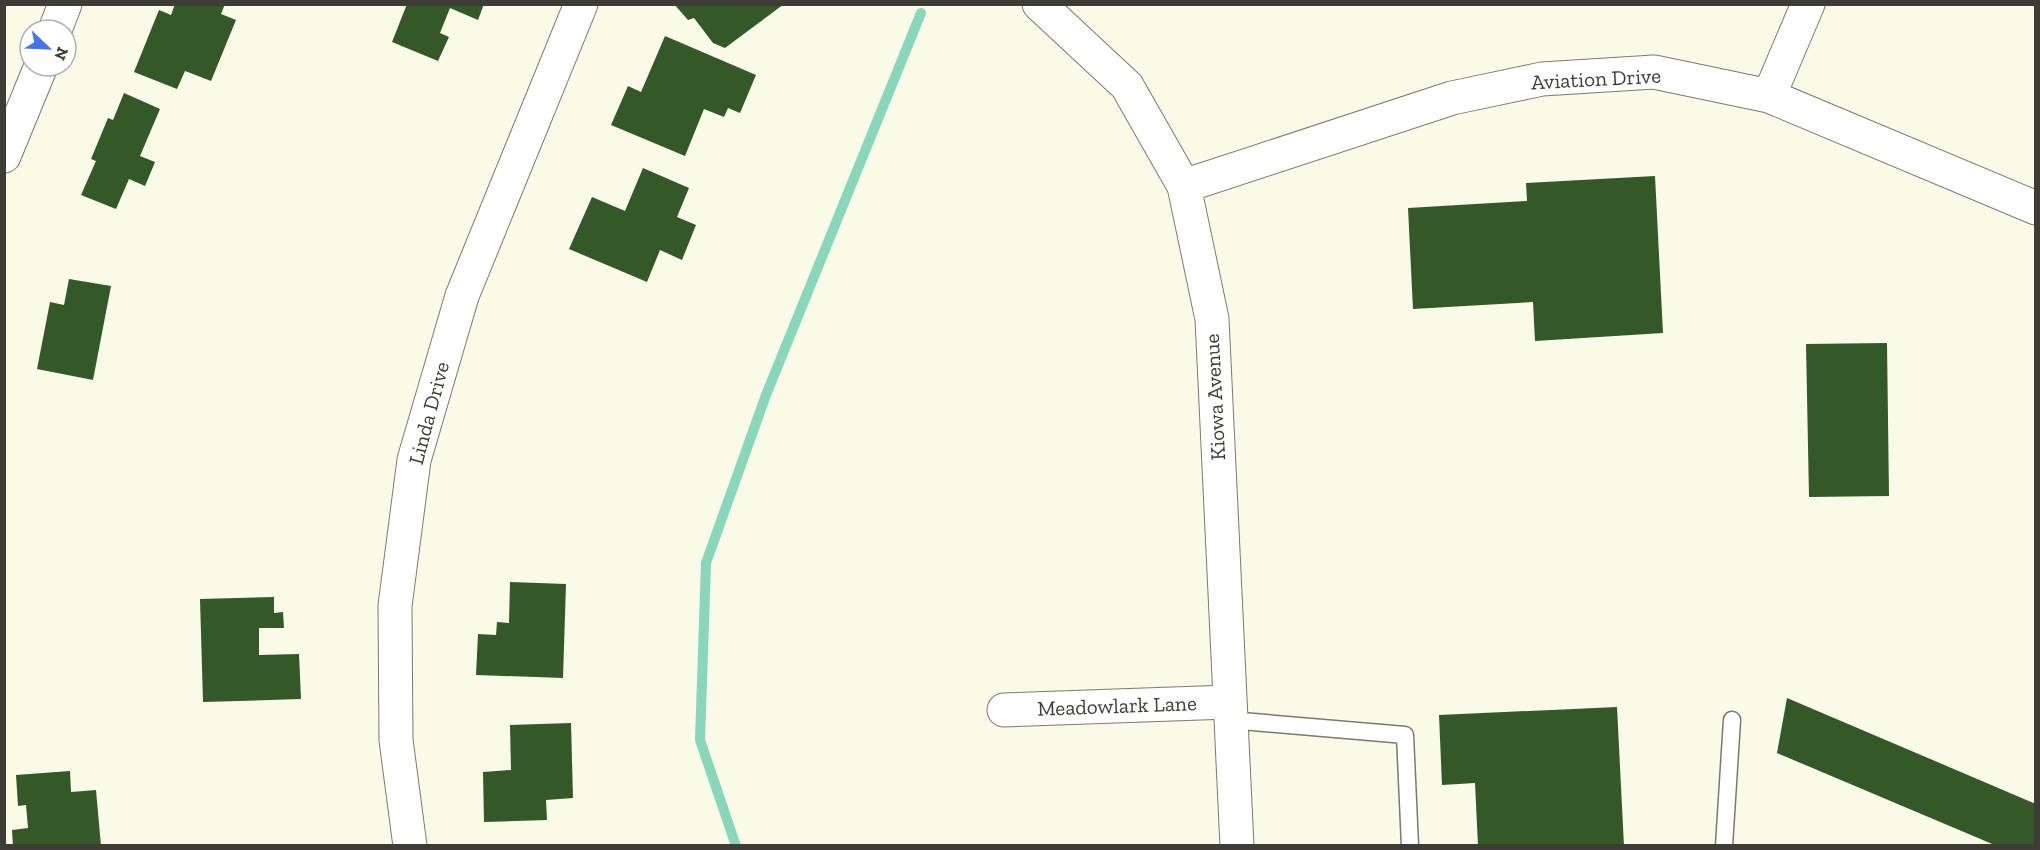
<svg xmlns="http://www.w3.org/2000/svg" width="2040" height="850" font-family="'Zilla Slab',serif">
	<rect width="100%" height="100%" fill="#f9fae7"/>
	<g fill="none" stroke-linecap="round" stroke-linejoin="round">
		<path stroke="#89d6bb" stroke-width="10" d="M736,846L700,740L706,563L766,395L921,13"/>
	</g>
	<path fill="#345828" d="M175,4H225L221,14L236,20L211,81L185,71L177,89L134,72L159,10L171,15Z
		M407,4H484L478,20L450,8L440,33L449,37L438,61L392,42Z
		M674,4H784L725,48L713,43L694,18L688,20Z
		M665,36L756,75L740,113L728,108L724,117L704,109L685,156L611,125L628,86L641,92Z
		M124,93L160,109L140,156L155,162L145,186L129,179L116,209L81,195L96,161L91,159L108,118L113,120Z
		M643,168L689,188L677,217L696,225L682,260L660,250L647,282L569,249L592,197L625,211Z
		M1655,176L1663,333L1535,341L1533,302L1413,309L1408,208L1527,201L1526,183Z
		M69,279L111,286L93,380L37,369L50,302L64,305Z
		M1887,343L1889,496L1809,497L1806,344Z
		M510,582L566,584L563,678L476,675L478,634L496,635L497,622L509,623Z
		M274,597V613L283,612L284,628H259V655L299,654L301,699L203,702L200,599Z
		M1787,698L2036,804V846H1997L1777,753Z
		M1617,707L1624,846H1478L1475,783L1442,785L1439,715Z
		M571,723L573,798L546,800L547,820L484,822L483,772L511,770L510,725Z
		M70,771L71,792L96,790L101,846H13L12,830L28,828L26,805L18,806L16,775Z"/>
	<g fill="none" stroke-linecap="round" stroke-linejoin="round">
		<defs>
			<path id="service" d="M1230,720L1405,735L1410,846
				M1724,846L1732,720"/>
			<path id="minor" d="M55,30L65,4
				M1769,96L1808,4
				M4,156L41,66
				M1184,186L1452,98L1542,79L1654,72L1769,96L2036,208
				M1004,710L1229,702
				M410,846L396,740L395,606L414,460L462,296L581,4"/>
			<path id="tertiary" d="M1039,4L1127,86L1184,186L1212,319L1237,846"/>
		</defs>
		<use href="#service" stroke="#7b7b6b" stroke-width="19"/>
		<use href="#minor" stroke="#7b7b6b" stroke-width="35"/>
		<use href="#tertiary" stroke="#7b7b6b" stroke-width="35"/>
		<use href="#service" stroke="#fff" stroke-width="16"/>
		<use href="#minor" stroke="#fff" stroke-width="33"/>
		<use href="#tertiary" stroke="#fff" stroke-width="33"/>
	</g>
	<g text-anchor="middle" stroke-width="6" stroke-linejoin="round" paint-order="stroke">
		<g font-size="21" fill="#3d3d35" stroke="#fff">
			<text transform="translate(1596 79) rotate(-3)" y="7">Aviation Drive</text>
			<text transform="translate(1215 397) rotate(-93)" y="7">Kiowa Avenue</text>
			<text transform="translate(429 413) rotate(-75)" y="7">Linda Drive</text>
			<text transform="translate(1117 706) rotate(-2)" y="7">Meadowlark Lane</text>
		</g>
	</g>
	<rect width="2040" height="850" fill="none" stroke="#3d3d35" stroke-width="12"/>
	<g transform="translate(48 48) rotate(113)"><circle r="28" fill="#ffffff" stroke="#b1b1ae" stroke-width="1.5"/>
	<path d="M0-4.5L10 22L0 15L-10 22Z" fill="#4974e7"/>
	<text y="-9" font-size="16" font-weight="bold" text-anchor="middle" fill="#3d3d35">N</text>
	</g>
</svg>
